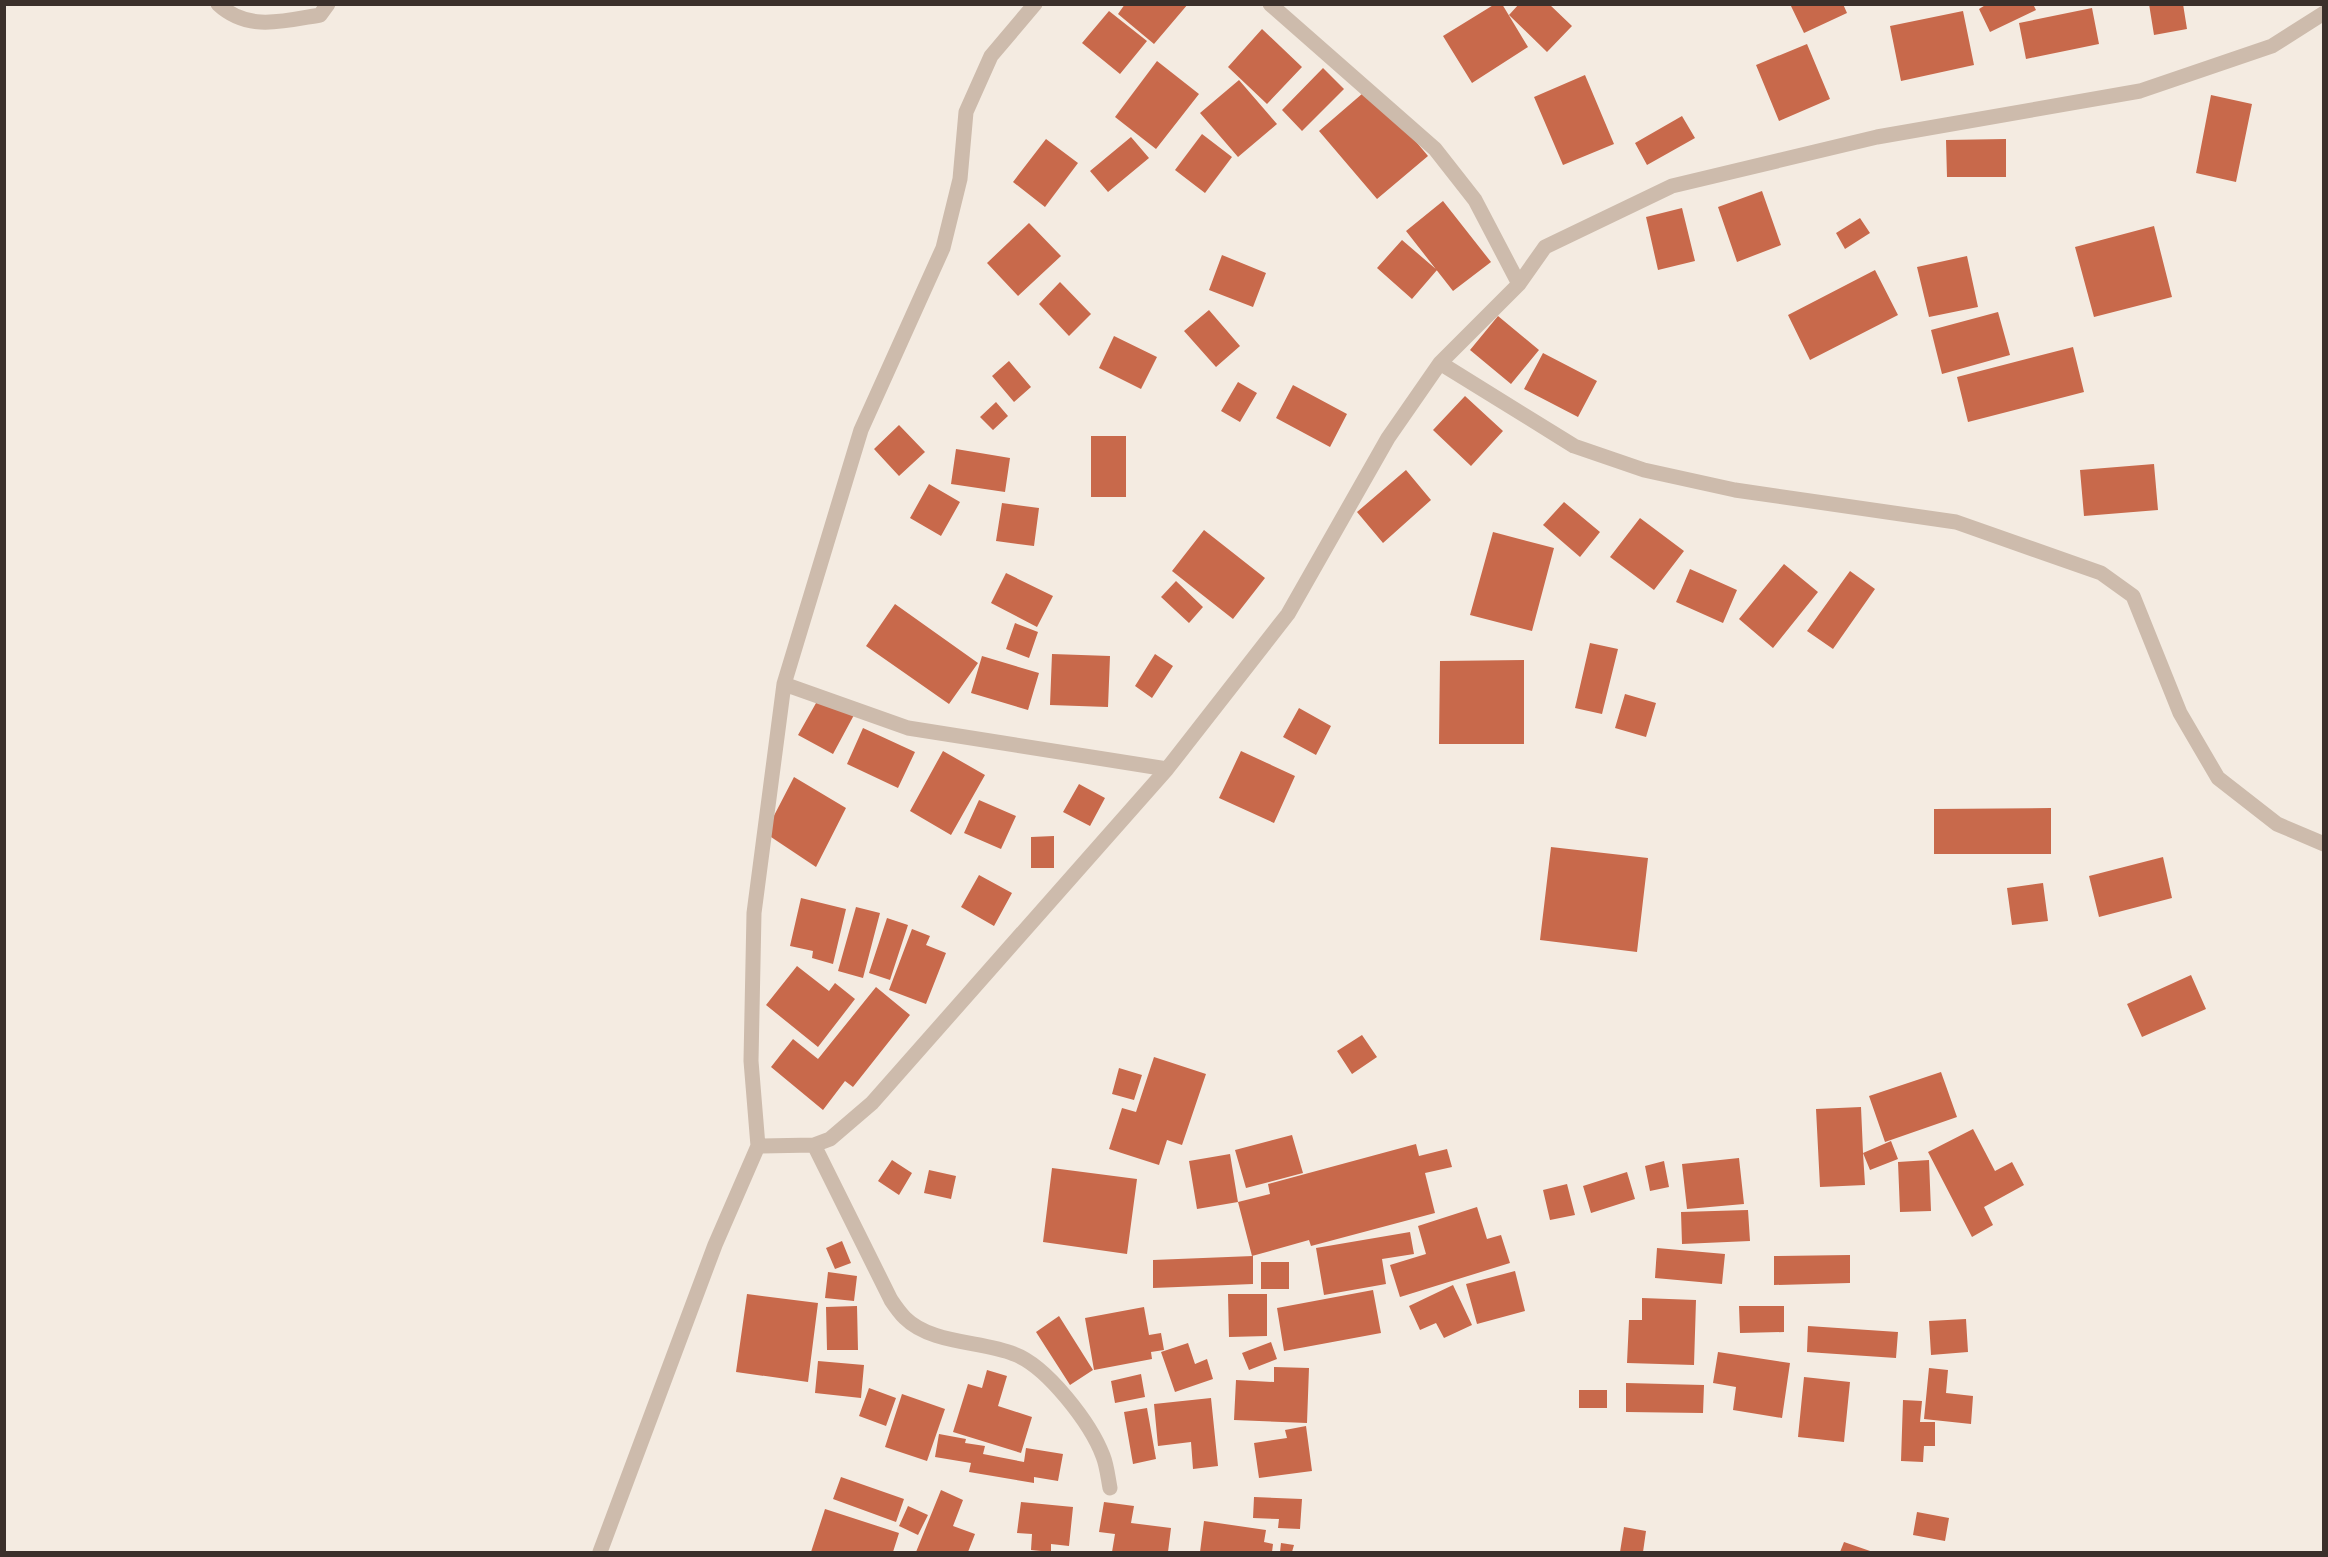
<svg xmlns="http://www.w3.org/2000/svg" width="2328" height="1557" font-family="Montserrat,sans-serif">
	<rect width="100%" height="100%" fill="#f4ebe1"/>
	<path fill="#c8694b" d="M1125,4H1188L1154,44L1118,14Z
		M1495,4H1502L1528,47L1472,83L1443,36Z
		M1519,4H1549L1572,26L1547,52L1509,15Z
		M1790,4H1843L1847,13L1804,33Z
		M1987,4H2033L2036,10L1990,32L1979,9Z
		M2149,4H2183L2187,29L2154,35Z
		M2092,8L2099,44L2026,59L2019,23Z
		M1109,11L1147,41L1120,74L1082,43Z
		M1963,11L1974,65L1901,81L1890,26Z
		M1262,29L1302,67L1267,104L1228,67Z
		M1807,44L1830,99L1779,121L1756,65Z
		M1157,61L1199,94L1156,149L1115,117Z
		M1323,68L1344,89L1302,131L1282,110Z
		M1585,75L1614,144L1563,165L1534,97Z
		M1239,80L1277,124L1238,157L1200,113Z
		M1370,87L1428,156L1377,199L1319,131Z
		M2211,95L2252,104L2236,182L2196,173Z
		M1682,116L1695,138L1647,165L1635,143Z
		M1202,134L1232,157L1205,193L1175,170Z
		M1131,137L1149,158L1108,192L1090,171Z
		M1046,139L1078,163L1045,207L1013,182Z
		M2006,139V177H1947L1946,140Z
		M1762,191L1781,245L1737,262L1718,207Z
		M1443,201L1491,262L1453,291L1406,231Z
		M1682,208L1695,261L1658,270L1646,217Z
		M1860,218L1870,233L1845,249L1836,233Z
		M1029,223L1061,256L1018,296L987,263Z
		M2154,226L2172,297L2094,317L2075,247Z
		M1402,240L1437,270L1412,299L1377,268Z
		M1222,255L1266,273L1253,307L1209,290Z
		M1967,256L1978,307L1929,317L1917,267Z
		M1875,270L1898,315L1810,360L1788,315Z
		M1060,282L1091,314L1069,336L1039,304Z
		M1209,310L1240,346L1216,367L1184,331Z
		M1998,312L2010,355L1942,374L1931,330Z
		M1498,316L1539,350L1511,384L1470,350Z
		M1114,336L1157,357L1141,389L1099,368Z
		M2073,347L2084,392L1968,422L1957,377Z
		M1543,353L1597,381L1578,417L1524,389Z
		M1009,361L1031,387L1014,402L992,376Z
		M1238,382L1257,393L1240,422L1221,411Z
		M1293,385L1347,414L1330,447L1276,418Z
		M1465,396L1503,431L1471,466L1433,430Z
		M996,402L1008,416L993,430L980,417Z
		M899,425L925,452L899,476L874,449Z
		M1091,436H1126V497H1091Z
		M956,449L1010,458L1005,492L951,484Z
		M2154,464L2158,510L2084,516L2080,470Z
		M1406,470L1431,500L1383,543L1357,512Z
		M929,484L960,502L941,536L910,518Z
		M1564,502L1600,532L1580,557L1543,525Z
		M1002,503L1039,508L1034,546L996,541Z
		M1640,518L1684,551L1654,590L1610,557Z
		M1204,530L1265,578L1233,619L1172,571Z
		M1493,532L1554,548L1532,631L1470,615Z
		M1784,564L1818,592L1773,648L1739,619Z
		M1690,569L1737,590L1723,623L1676,602Z
		M1850,571L1875,589L1833,649L1807,631Z
		M1006,573L1053,596L1037,627L991,603Z
		M1176,581L1203,607L1189,623L1161,597Z
		M895,604L978,663L949,704L866,646Z
		M1015,623L1038,632L1029,658L1006,649Z
		M1590,643L1618,649L1602,714L1575,708Z
		M1052,654L1110,656L1108,707L1050,705Z
		M1155,654L1173,666L1152,698L1135,686Z
		M982,656L1039,673L1028,710L971,693Z
		M1524,660V744H1439L1440,661Z
		M1625,694L1656,703L1646,737L1615,728Z
		M820,696L854,715L833,754L798,735Z
		M1299,708L1331,726L1316,755L1283,737Z
		M863,728L915,752L898,788L847,764Z
		M943,751L985,775L951,835L910,811Z
		M1241,751L1295,776L1274,823L1219,798Z
		M794,777L846,808L816,867L765,833Z
		M1079,784L1105,798L1090,826L1063,812Z
		M979,800L1016,816L1001,849L964,833Z
		M2051,808V854H1934V809Z
		M1054,836V868H1031V837Z
		M1551,847L1648,858L1637,952L1540,940Z
		M2163,857L2172,898L2099,917L2089,876Z
		M979,875L1012,893L994,926L961,907Z
		M2043,883L2048,921L2012,925L2007,888Z
		M801,898L846,909L833,964L812,958L813,951L790,946Z
		M856,907L880,913L863,978L838,971Z
		M887,918L908,925L890,980L869,973Z
		M912,929L930,936L926,945L946,953L926,1004L889,990Z
		M797,966L829,991L835,983L855,999L818,1047L766,1005Z
		M2191,975L2206,1009L2142,1037L2127,1004Z
		M876,987L910,1015L853,1087L845,1081L823,1110L771,1067L793,1039L818,1059Z
		M1362,1035L1377,1057L1352,1074L1337,1051Z
		M1154,1057L1206,1074L1182,1145L1167,1140L1159,1165L1109,1149L1122,1108L1136,1112Z
		M1119,1068L1142,1075L1134,1100L1112,1094Z
		M1941,1072L1957,1117L1885,1142L1869,1096Z
		M1861,1107L1863,1153L1891,1141L1898,1159L1870,1170L1863,1153L1865,1185L1820,1187L1816,1109Z
		M1973,1129L1995,1171L2012,1162L2024,1185L1984,1207L1993,1225L1972,1237L1928,1152Z
		M1292,1135L1303,1173L1246,1188L1235,1150Z
		M1416,1144L1419,1156L1447,1149L1452,1167L1425,1173L1435,1213L1311,1246L1309,1240L1252,1256L1238,1202L1270,1194L1268,1184Z
		M1230,1154L1238,1202L1197,1209L1189,1161Z
		M1739,1158L1744,1204L1687,1209L1682,1164Z
		M892,1160L912,1173L899,1195L878,1181Z
		M1929,1160L1931,1211L1900,1212L1898,1162Z
		M1664,1161L1669,1187L1650,1191L1645,1166Z
		M1052,1168L1137,1179L1127,1254L1043,1242Z
		M929,1170L956,1176L951,1199L924,1193Z
		M1627,1172L1635,1199L1591,1213L1583,1186Z
		M1567,1184L1575,1215L1550,1220L1543,1190Z
		M1477,1207L1487,1239L1501,1235L1510,1263L1400,1297L1390,1265L1426,1254L1418,1226Z
		M1748,1210L1750,1241L1682,1244L1681,1212Z
		M1410,1232L1414,1254L1382,1259L1386,1284L1324,1295L1316,1248Z
		M842,1241L851,1263L835,1269L826,1248Z
		M1657,1248L1725,1254L1722,1284L1655,1278Z
		M1850,1255V1283L1774,1285V1256Z
		M1253,1256V1284L1153,1288V1260Z
		M1261,1262H1289V1289H1261Z
		M1515,1271L1525,1311L1477,1324L1466,1284Z
		M828,1272L857,1276L854,1301L825,1298Z
		M1453,1285L1472,1325L1444,1338L1436,1323L1420,1330L1409,1306Z
		M1373,1290L1381,1333L1284,1351L1277,1308Z
		M747,1294L818,1303L808,1382L736,1372Z
		M1228,1294H1267V1336L1229,1337Z
		M1642,1298L1696,1300L1694,1365L1627,1363L1629,1320H1642Z
		M857,1306L858,1350H827L826,1307Z
		M1739,1306H1784V1332L1740,1333Z
		M1144,1307L1149,1335L1161,1333L1164,1350L1151,1352L1152,1359L1094,1370L1085,1318Z
		M1059,1316L1093,1370L1070,1385L1036,1332Z
		M1966,1319L1968,1352L1931,1355L1929,1321Z
		M1808,1326L1898,1332L1896,1358L1807,1352Z
		M1271,1342L1277,1359L1249,1370L1242,1353Z
		M1188,1343L1195,1364L1207,1359L1213,1379L1175,1392L1161,1352Z
		M1718,1352L1790,1363L1782,1418L1733,1410L1736,1387L1713,1383Z
		M818,1361L864,1365L861,1398L815,1393Z
		M1274,1367L1309,1368L1307,1423L1234,1420L1236,1380L1274,1382Z
		M1929,1368L1948,1370L1946,1393L1973,1396L1971,1424L1924,1419Z
		M987,1370L1007,1376L998,1406L1032,1417L1021,1453L953,1432L968,1384L982,1388Z
		M1141,1374L1145,1397L1115,1403L1111,1381Z
		M1804,1377L1850,1382L1844,1442L1798,1437Z
		M1626,1383L1704,1385L1703,1413L1626,1412Z
		M869,1388L896,1398L886,1426L859,1416Z
		M1579,1390H1607V1408H1579Z
		M902,1394L945,1409L927,1461L885,1447Z
		M1211,1398L1218,1466L1193,1469L1191,1442L1158,1446L1154,1404Z
		M1903,1400L1922,1401L1920,1422H1935V1446H1924L1923,1462L1901,1461Z
		M1147,1408L1156,1459L1133,1464L1124,1412Z
		M1306,1426L1312,1471L1259,1478L1254,1443L1287,1438L1285,1430Z
		M939,1434L966,1439L965,1443L985,1446L983,1454L1024,1462L1026,1448L1063,1454L1058,1481L1034,1477V1483L969,1472L971,1463L935,1457Z
		M841,1477L904,1499L896,1522L833,1499Z
		M941,1490L963,1500L953,1526L975,1534L968,1552H916Z
		M1254,1497L1302,1499L1300,1529L1278,1528L1279,1519L1253,1518Z
		M1021,1502L1073,1507L1069,1546L1051,1544V1552L1031,1550L1032,1534L1017,1533Z
		M1104,1502L1134,1506L1131,1523L1171,1528L1168,1552H1112L1115,1534L1099,1532Z
		M908,1506L928,1515L918,1535L899,1526Z
		M825,1509L899,1533L893,1552H811Z
		M1917,1512L1949,1518L1945,1541L1913,1535Z
		M1204,1521L1266,1530L1264,1542L1273,1544L1272,1552H1200Z
		M1624,1527L1646,1531L1643,1552H1620Z
		M1844,1542L1873,1552H1840Z
		M1281,1543L1294,1545L1292,1552H1280Z"/>
	<g fill="none" stroke-linecap="round" stroke-linejoin="round">
		<path stroke="#cdbbac" stroke-width="15" d="M218,4C248,32 284,21 320,15L328,4
			M1270,4L1435,149L1475,200L1519,284
			M1440,363L1574,446L1644,470L1735,490L1956,522L2101,573L2133,596L2180,713L2218,778L2277,824L2324,844
			M784,684L908,728L1167,769
			M814,1145L891,1300C895,1306 900,1313 905,1318C931,1344 982,1341 1014,1354C1047,1366 1091,1424 1103,1456C1107,1466 1108,1478 1110,1488
			M758,1146L814,1145L830,1139L872,1103L1167,769L1288,614L1388,438L1440,363L1519,284L1545,247L1672,186L1877,137L2140,91L2272,46L2324,13
			M600,1552L715,1245L758,1146L751,1061L754,913L784,684L861,430L943,248L960,179L966,112L991,56L1035,4"/>
	</g>
	<rect width="2328" height="1557" fill="none" stroke="#3b302b" stroke-width="12"/>
</svg>
